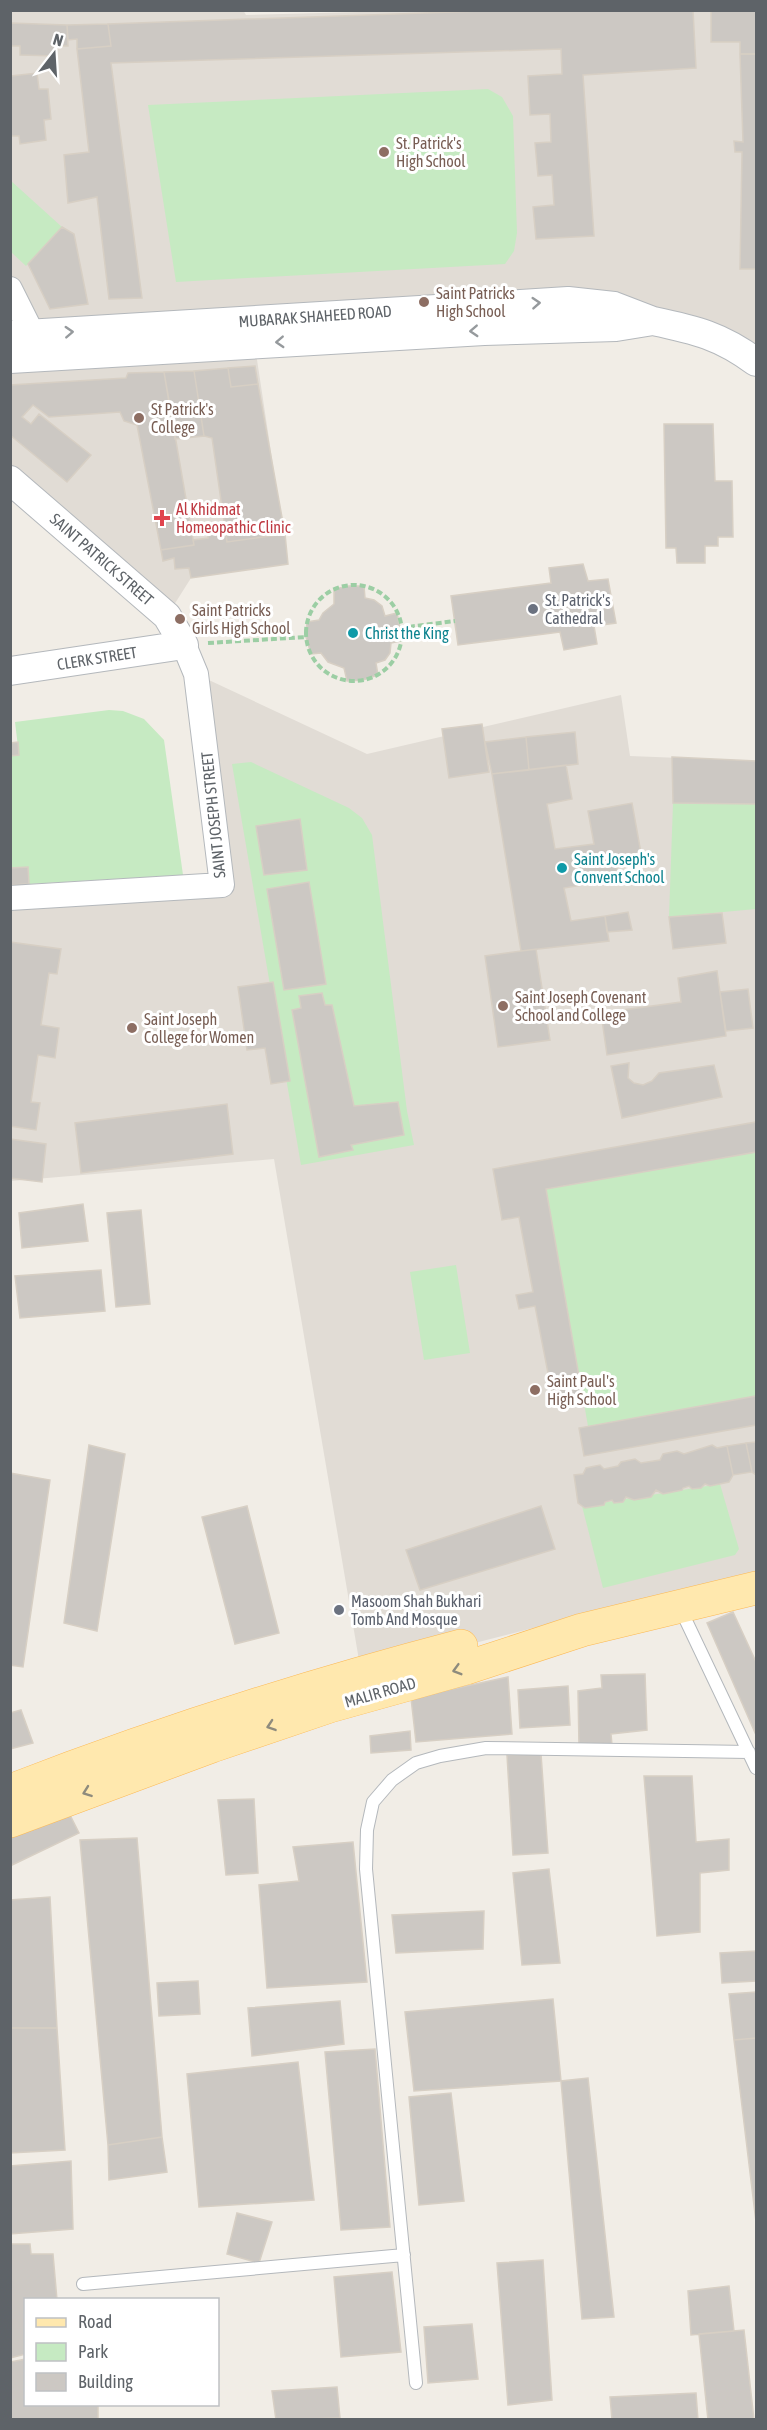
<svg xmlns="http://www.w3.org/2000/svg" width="767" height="2430" font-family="'Asap Condensed',sans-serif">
	<rect width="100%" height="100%" fill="#f1ede6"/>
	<path fill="#e1dcd5" d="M243,10L246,15L436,10L756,11V362L653,321L32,333L11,289V11Z
		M254,340L288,564L191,578L167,616L11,480V355Z
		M196,674L367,754L621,695L630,756L756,761V1571L361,1672L274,1159L11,1181V898L230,883Z"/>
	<path fill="#c6eac2" d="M488,89L502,97L513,116L517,233L514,251L505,264L176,282L148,105Z
		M10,180L62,227L26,266L11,252Z
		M109,710L123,711L144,719L164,740L183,875L29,884L28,867L11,868L10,756L19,755L15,722Z
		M251,762L349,808L362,818L372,835L407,1111L414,1145L301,1165L232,764Z
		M673,803L756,804V909L669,917Z
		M756,1152V1396L588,1426L546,1189Z
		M456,1265L470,1353L424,1360L410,1272Z
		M720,1484L739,1549L735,1555L603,1588L582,1506Z"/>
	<path fill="#ccc8c3" stroke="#d7cfc4" stroke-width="1.5" d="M509,10H693L696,68L583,75L594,236L536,239L533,207L554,205L552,175L538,176L535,143L551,142L550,114L530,115L528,76L562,74L561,49L111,63L142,298L109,299L97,197L68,203L64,155L89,152L77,49L111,46L108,24Z
		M711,10H756V54H740V42H711Z
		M10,23L67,25L68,46H56L57,56L20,55V46H10Z
		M108,24L111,46L77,49V39L68,40L67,25Z
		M740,54H756V269H740L742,152H735L734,141L743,142Z
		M37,73L39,89H48L51,119L44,120L46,140L20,144L19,136H11L10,128L11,76Z
		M62,227L74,234L88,304L50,309L28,264Z
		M255,366L258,384L231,387L228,368Z
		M228,368L231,387L258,384L285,534L227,542L212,438L204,436L194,371Z
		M194,371L204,436L175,439L164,372Z
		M164,372L194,545L161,550L137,425L124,421L120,412L49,417L33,405L22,417L31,424L39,414L91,455L67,482L10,435V385L126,378L128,373Z
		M664,424H713L715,481H732L733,537H718V546H705V563H677L676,548H666Z
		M225,526L227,542L285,534L288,564L191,578L189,568L175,569L174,558L163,561L161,550L194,545L193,540L208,538V527Z
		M583,564L588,581L608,579L616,623L594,626L597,644L564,650L560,632L458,645L451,596L551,583L549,568Z
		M349,586H364L365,598L374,600L382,606L385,616L397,613L400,628L401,641L391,643L390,653L385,660L376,663L378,675L363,680L347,681L344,668L328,662L321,653L311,654L306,637L307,622L319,620L323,613L334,604V589Z
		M482,724L489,772L449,778L442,729Z
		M575,732L578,764L529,770L526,737Z
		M526,737L529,770L492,774L485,742Z
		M18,742L19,755L10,756V743Z
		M672,757L756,761V804L673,803Z
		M566,765L572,799L547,804L555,849L594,844L588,811L632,803L641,853L616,857L618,879L564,888L571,921L605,916L609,941L521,951L492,774Z
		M300,819L307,870L264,875L256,826Z
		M28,867L29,884L10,885V868Z
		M309,882L326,984L284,990L267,889Z
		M628,912L632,930L607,932L605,916Z
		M722,913L726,943L673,949L669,917Z
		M10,942L61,949L57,974L49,973L41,1025L59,1028L55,1058L38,1055L31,1102L40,1103L36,1130L10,1126Z
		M536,949L550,1040L498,1047L485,956Z
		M717,971L726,1036L607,1055L601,1013L681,1002L678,978Z
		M273,982L290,1081L271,1084L265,1048L247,1050L238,987Z
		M748,989L753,1028L726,1031L720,992Z
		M322,993L325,1005H332L354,1106L398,1102L404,1135L351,1145L353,1150L319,1157L292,1010L301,1008L299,996Z
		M629,1063L628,1078L634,1083L643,1085L652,1081L659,1073L714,1065L722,1097L622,1118L611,1066Z
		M227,1104L233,1154L81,1173L75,1123Z
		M756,1122V1152L546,1189L583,1399L554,1404L535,1306L519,1309L516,1295L533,1292L519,1217L502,1220L493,1169Z
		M10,1139L46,1144L42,1182L10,1178Z
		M83,1204L88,1241L22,1248L19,1213Z
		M141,1210L150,1304L116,1307L107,1213Z
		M101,1270L105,1311L20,1318L15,1276Z
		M756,1396V1425L584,1456L579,1428Z
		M756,1442V1475L752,1472L746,1443Z
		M746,1443L752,1472L733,1475L727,1446Z
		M89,1445L125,1454L97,1631L64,1623Z
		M712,1445L717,1448L727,1446L733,1475L729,1482L710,1486L705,1484L701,1488L692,1489L689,1486L683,1488L682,1490L663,1494L656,1490L651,1497L634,1500L626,1497L623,1502L614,1503L612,1500L605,1502L604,1505L585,1508L578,1503L574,1475L583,1474L586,1468L600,1465L604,1469L618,1466L621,1462L635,1459L641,1463L660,1460L663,1454L677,1451L684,1454Z
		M10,1473L50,1480L23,1667L10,1665Z
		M247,1506L279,1633L235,1644L202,1517Z
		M541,1506L555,1549L420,1590L406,1550Z
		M733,1612L756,1662V1735L707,1623Z
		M645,1674L647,1730L611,1734L612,1745L579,1746L578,1691L602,1688L601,1675Z
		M508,1677L512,1734L416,1742L411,1698Z
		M568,1686L570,1725L520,1728L518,1690Z
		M21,1710L33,1743L10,1749V1713Z
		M410,1731L411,1750L371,1753L370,1736Z
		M541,1754L548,1853L513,1855L507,1755Z
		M644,1776H692L696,1842L729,1839V1870L700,1873V1932L657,1936Z
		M254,1799L258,1873L226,1875L218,1800Z
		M67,1809L79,1833L10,1866V1834Z
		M137,1838L162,2137L108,2145L80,1840Z
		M353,1842L367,1982L267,1988L259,1885L299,1881L293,1847Z
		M549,1869L560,1963L522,1965L513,1873Z
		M50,1897L57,2028H10V1900Z
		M484,1911L483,1949L396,1953L392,1915Z
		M756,1951V1981L722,1983L720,1953Z
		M198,1981L200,2014L159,2016L157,1983Z
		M756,1992V2038L734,2040L729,1994Z
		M553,1999L561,2081L414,2091L405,2012Z
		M340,2001L344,2044L252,2056L248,2008Z
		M10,2028H57L65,2150L10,2153Z
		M756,2038V2222L734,2040Z
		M375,2049L390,2227L341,2230L325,2052Z
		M298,2062L314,2200L199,2207L187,2074Z
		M588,2078L614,2317L582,2319L561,2081Z
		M451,2093L464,2201L419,2205L409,2097Z
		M162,2137L167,2172L109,2180L108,2145Z
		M71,2161L73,2229L10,2234V2166Z
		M237,2213L272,2222L259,2263L227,2254Z
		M10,2244H30L31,2254H53L57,2300H26V2354L10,2358Z
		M543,2260L552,2400L508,2405L497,2263Z
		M392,2272L401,2352L341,2357L334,2277Z
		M729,2286L734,2331L691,2335L688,2291Z
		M472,2324L478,2379L428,2383L424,2327Z
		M744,2330L754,2420H708L699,2334Z
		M26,2359V2404H98V2420H10V2362Z
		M337,2387L340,2418L276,2420L272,2391Z
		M696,2393L698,2420H612L610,2397Z"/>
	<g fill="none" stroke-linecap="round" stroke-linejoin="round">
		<defs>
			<path id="service" d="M680,1608L756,1768
				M83,2284L404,2255
				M416,2383L366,1869L367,1830L373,1802L392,1780L416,1763L440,1756L486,1748L749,1752"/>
			<path id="minor" d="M10,289L32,333L37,350
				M10,898L222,885L196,674L184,645"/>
			<path id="tertiary" d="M653,321C696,330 721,336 756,362
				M10,335L568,301L614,306L653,321L616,327L484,331L10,359
				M10,480L167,616L184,645L10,671"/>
			<path id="primary" d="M10,1791C157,1734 308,1686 461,1646
				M10,1821L212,1746L330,1706L466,1668L582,1630L756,1588"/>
		</defs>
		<use href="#service" stroke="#b4b8bc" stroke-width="14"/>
		<use href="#minor" stroke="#b4b8bc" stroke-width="26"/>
		<use href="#tertiary" stroke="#b4b8bc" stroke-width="30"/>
		<use href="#primary" stroke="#fcb955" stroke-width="34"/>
		<path stroke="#9ccea4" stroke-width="4" stroke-dasharray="6 3" stroke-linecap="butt" d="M306 633a48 48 0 1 1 96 0a48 48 0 1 1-96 0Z
			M400,628L455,621
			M208,643L306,637"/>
		<use href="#service" stroke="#fff" stroke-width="12"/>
		<use href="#minor" stroke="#fff" stroke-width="24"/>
		<use href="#tertiary" stroke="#fff" stroke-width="28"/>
		<use href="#primary" stroke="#ffe8ae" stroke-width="33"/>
	</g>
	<defs><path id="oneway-chevron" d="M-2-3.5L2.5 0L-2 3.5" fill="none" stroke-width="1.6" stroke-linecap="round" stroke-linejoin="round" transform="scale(1.5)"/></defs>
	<g stroke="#969a9d">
		<use href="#oneway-chevron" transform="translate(536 303) rotate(-4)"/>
		<use href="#oneway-chevron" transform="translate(474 331) rotate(177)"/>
		<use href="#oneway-chevron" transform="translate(69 332) rotate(-3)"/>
		<use href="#oneway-chevron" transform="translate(280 342) rotate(177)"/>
	</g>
	<g stroke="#8e8b7d">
		<use href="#oneway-chevron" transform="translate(457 1670) rotate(164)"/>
		<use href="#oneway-chevron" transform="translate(271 1726) rotate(161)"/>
		<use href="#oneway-chevron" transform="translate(87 1792) rotate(160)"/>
	</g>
	<g fill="#8d6e63" stroke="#fff" stroke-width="2">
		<circle cx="384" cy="152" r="6"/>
		<circle cx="424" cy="302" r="6"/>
		<circle cx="139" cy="418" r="6"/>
		<circle cx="180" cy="619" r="6"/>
		<circle cx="503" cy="1006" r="6"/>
		<circle cx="132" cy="1028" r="6"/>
		<circle cx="535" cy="1390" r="6"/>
	</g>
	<path fill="#e0444e" stroke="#fff" stroke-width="2" d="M159 509h6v6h6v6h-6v6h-6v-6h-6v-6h6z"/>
	<g fill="#6b7280" stroke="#fff" stroke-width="2">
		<circle cx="533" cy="609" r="6"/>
		<circle cx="339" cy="1610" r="6"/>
	</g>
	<g fill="#0f9aa8" stroke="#fff" stroke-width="2">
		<circle cx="353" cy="633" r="6"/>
		<circle cx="562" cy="868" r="6"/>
	</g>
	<g text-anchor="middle" stroke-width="6" stroke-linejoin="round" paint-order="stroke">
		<g font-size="16" fill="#785e54" stroke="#fff" text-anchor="start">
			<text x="396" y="149">St. Patrick's<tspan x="396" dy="18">High School</tspan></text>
			<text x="436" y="299">Saint Patricks<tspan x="436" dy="18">High School</tspan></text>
			<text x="151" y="415">St Patrick's<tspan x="151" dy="18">College</tspan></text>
			<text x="192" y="616">Saint Patricks<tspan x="192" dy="18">Girls High School</tspan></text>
			<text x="515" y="1003">Saint Joseph Covenant<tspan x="515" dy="18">School and College</tspan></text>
			<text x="144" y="1025">Saint Joseph<tspan x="144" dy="18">College for Women</tspan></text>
			<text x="547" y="1387">Saint Paul's<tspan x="547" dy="18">High School</tspan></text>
		</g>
		<g font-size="16" fill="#5e6368" stroke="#fff">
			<text transform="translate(315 316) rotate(-4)" y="6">MUBARAK SHAHEED ROAD</text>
			<text transform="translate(102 559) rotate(41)" y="6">SAINT PATRICK STREET</text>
			<text transform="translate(97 658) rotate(-9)" y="6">CLERK STREET</text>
			<text transform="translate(213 815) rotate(-96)" y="6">SAINT JOSEPH STREET</text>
			<text transform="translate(380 1692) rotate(-16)" y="6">MALIR ROAD</text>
		</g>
		<g font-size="16" fill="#be3a42" stroke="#fff" text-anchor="start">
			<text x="176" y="515">Al Khidmat<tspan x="176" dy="18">Homeopathic Clinic</tspan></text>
		</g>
		<g font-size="16" fill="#5b616d" stroke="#fff" text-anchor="start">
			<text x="545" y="606">St. Patrick's<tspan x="545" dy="18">Cathedral</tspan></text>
			<text x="351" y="1607">Masoom Shah Bukhari<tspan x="351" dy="18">Tomb And Mosque</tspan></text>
		</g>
		<g font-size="16" fill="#0d838f" stroke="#fff" text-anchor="start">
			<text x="365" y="639">Christ the King</text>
			<text x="574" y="865">Saint Joseph's<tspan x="574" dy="18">Convent School</tspan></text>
		</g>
	</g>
	<rect width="767" height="2430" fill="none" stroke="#5e6368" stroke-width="24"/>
	<rect x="24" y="2298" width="195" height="108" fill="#ffffff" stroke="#bfc1c3" stroke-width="1.5"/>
	<rect x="36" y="2318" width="30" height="9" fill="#ffe8ae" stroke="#bfc1c3" stroke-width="1.5"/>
	<text x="78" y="2328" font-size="18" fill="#5e6368">Road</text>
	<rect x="36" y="2343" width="30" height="18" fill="#c6eac2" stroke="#bfc1c3" stroke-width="1.5"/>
	<text x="78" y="2358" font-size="18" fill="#5e6368">Park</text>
	<rect x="36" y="2373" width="30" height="18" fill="#ccc8c3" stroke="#bfc1c3" stroke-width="1.5"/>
	<text x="78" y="2388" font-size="18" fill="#5e6368">Building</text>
	<g transform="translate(54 54) rotate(17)" stroke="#ffffff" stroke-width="4.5" paint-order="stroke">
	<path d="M0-4.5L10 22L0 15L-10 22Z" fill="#5e6368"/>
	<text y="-9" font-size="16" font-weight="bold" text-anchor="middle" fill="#5e6368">N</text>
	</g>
</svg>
